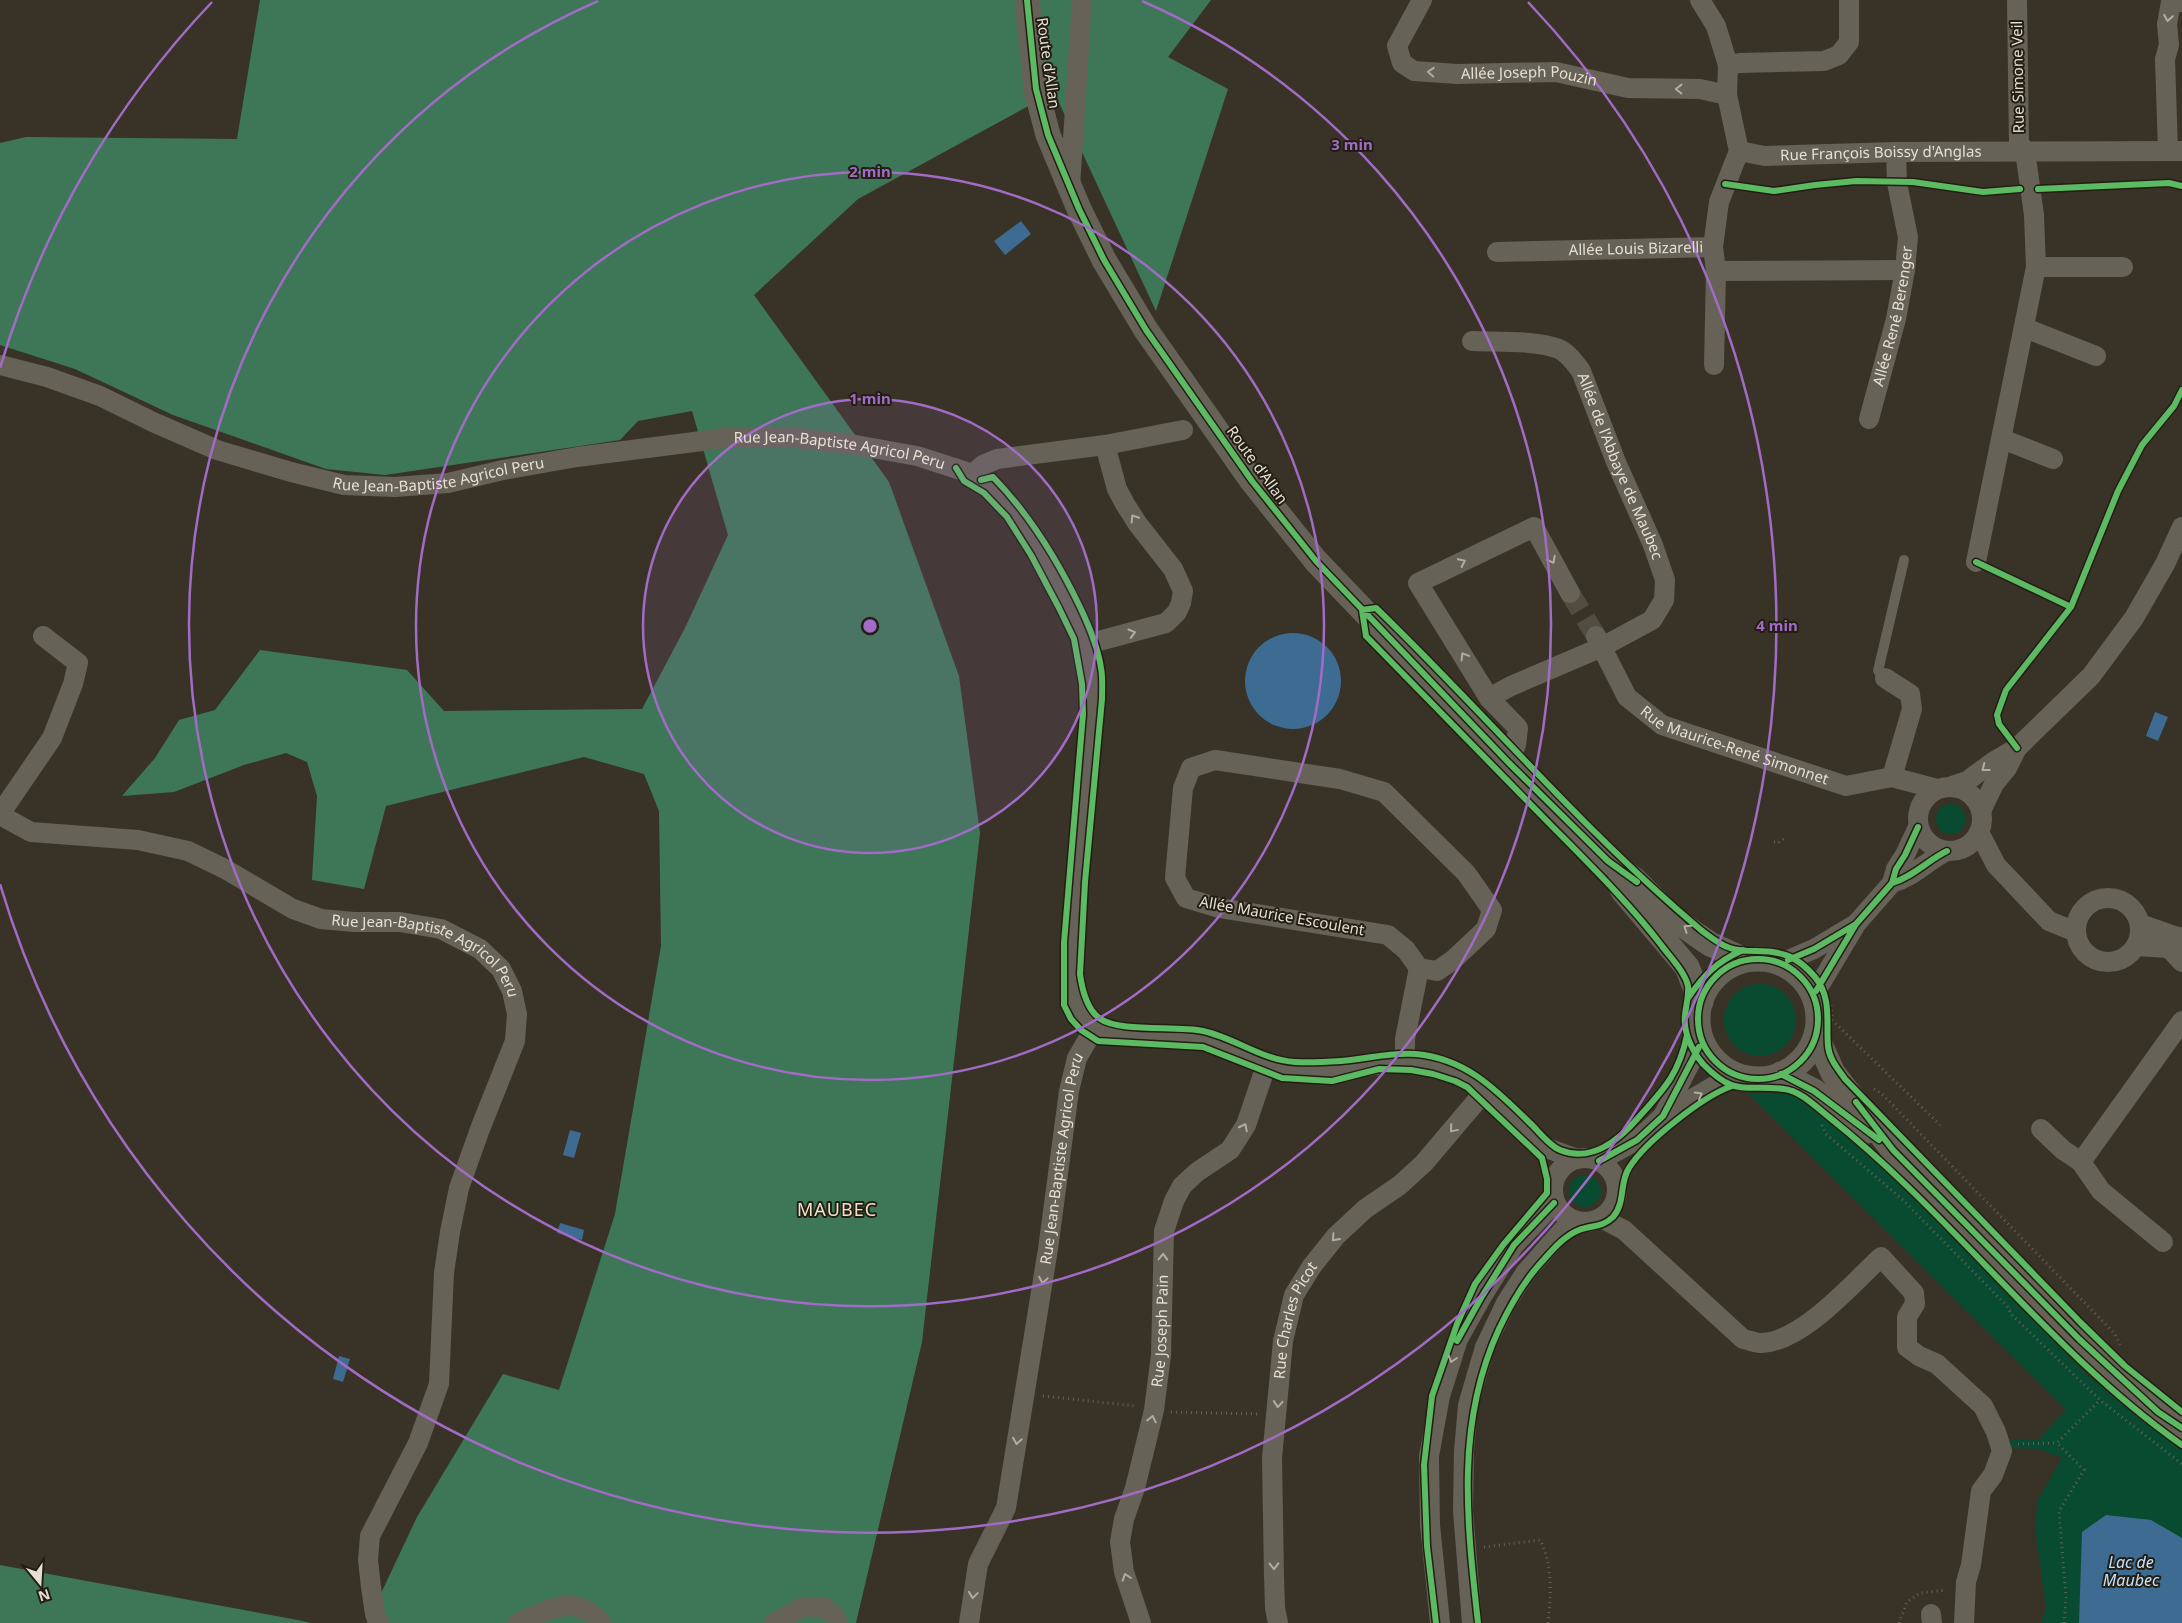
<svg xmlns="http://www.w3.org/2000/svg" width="2182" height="1623" font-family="'Noto Sans',sans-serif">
	<rect width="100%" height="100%" fill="#393327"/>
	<path fill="#094b30" d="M1936 819a15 15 0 1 1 30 0a15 15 0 1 1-30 0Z
		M1724 1020a36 36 0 1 1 72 0a36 36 0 1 1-72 0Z
		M1749,1094H1791L1822,1115L1918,1201L2085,1373L2142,1421L2182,1449V1623H2041L2046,1607L2035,1528L2038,1499L2062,1458L2039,1449L2010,1448L2011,1439L2038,1440L2066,1410Z
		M1569 1191a16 16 0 1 1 32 0a16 16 0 1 1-32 0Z"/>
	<path fill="#3e7757" d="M260,0H1211L1168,57L1228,89L1156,311L1054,92L858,199L754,295L889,482L959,676L980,833L922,1342L856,1623H367L417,1517L503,1374L559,1390L615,1214L661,946L659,811L644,774L584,757L386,806L364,889L312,880L317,796L307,762L286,753L244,765L174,792L122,796L155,758L179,720L215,710L260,650L407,670L444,711L642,709L685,628L728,535L692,411L638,421L620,440L385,475L326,469L173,415L75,369L0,345V143L26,137L237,139Z
		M0,1565L298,1620L311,1623H0Z"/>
	<path fill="#3d6b91" d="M1021,221L1031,234L1005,255L994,241Z
		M1245 681a48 48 0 1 1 96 0a48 48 0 1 1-96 0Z
		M2155,712L2168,717L2158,741L2146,736Z
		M570,1130L581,1133L574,1158L563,1155Z
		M560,1223L584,1230L582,1240L557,1233Z
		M339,1356L350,1359L343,1382L333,1379Z
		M2106,1515L2151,1520L2182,1538V1623H2079L2082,1532Z"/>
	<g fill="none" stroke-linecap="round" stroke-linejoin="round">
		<path stroke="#534d41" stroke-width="20" stroke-dasharray="20 10" stroke-linecap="butt" d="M1570,593L1596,636"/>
		<path stroke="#646058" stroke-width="3" stroke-dasharray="1 4" stroke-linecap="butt" d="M1774,842L1778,843L1786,837
			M1831,1005L1832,1020L1940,1125
			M1874,1089L1882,1094L2115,1334L2120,1345
			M1822,1125L1826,1134L1904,1201L2007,1306L2012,1315L2100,1400L2182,1464
			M1043,1396L1136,1406
			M1171,1412L1258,1414
			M2018,1444L2057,1443
			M1484,1547L1540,1540C1553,1565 1551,1595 1548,1623
			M1899,1623L1907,1602L1920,1593L1946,1590
			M2064,1623L2066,1598L2059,1511L2084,1470L2057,1443L2100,1400"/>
		<path stroke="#666258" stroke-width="10" d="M1885,678L1878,671L1904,560"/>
		<g stroke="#666258" stroke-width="20">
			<path id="s1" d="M1422,0L1397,46L1402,63L1414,71L1457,74L1556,72L1628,88L1700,89L1727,95"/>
			<path id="s2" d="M1700,0L1716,26L1728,65L1727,95L1739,151L1765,156L1896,152L2182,151"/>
			<path d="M1728,65L1740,63L1824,61L1839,55L1849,42V0"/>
			<path d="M2168,151L2165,59L2169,45L2167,24L2171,2H2182"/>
			<path d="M1070,186L1082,0"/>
			<path d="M1713,247L1719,202L1739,151"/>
			<path id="s3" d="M1497,252L1713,247L1716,271L1905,270"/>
			<path d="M2036,267H2123"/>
			<path d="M2025,328L2096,356"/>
			<path id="s4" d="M1472,341C1495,342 1538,340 1559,349C1568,353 1575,363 1581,371L1616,462L1653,545L1665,580L1664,600L1652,620L1602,647L1511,686L1489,698L1518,728L1516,745L1509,763"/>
			<path id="s5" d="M0,365L47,377L100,396L153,422L217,450L291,472L344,485L395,487L448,483L503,470L577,457L725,438L787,437L850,444L917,456L973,474L994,490L1025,527L1079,626L1090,666L1092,720L1076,887L1073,998L1094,1029"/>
			<path d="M1714,365L1716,271"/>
			<path id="s6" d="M1869,419L1896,319L1905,270L1908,237L1897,183L1896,152"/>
			<path d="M2002,439L2053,459"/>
			<path d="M973,474L983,465L997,459L1105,445L1183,430"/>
			<path d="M1976,562L2036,267L2034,215L2025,151L2019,143L2017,0"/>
			<path id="s7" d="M1596,636L1627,697L1662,725L1846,786L1892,777L1937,789"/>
			<path d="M1084,645L1166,623L1177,612L1181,603L1183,591L1173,569L1137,523L1125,504L1117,489L1105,445"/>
			<path d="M1885,678L1910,694L1912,709L1892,777"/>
			<path d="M1489,698L1418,583L1534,527L1570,593"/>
			<path d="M1215,760L1340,779L1384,792L1466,873L1492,910L1486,929L1453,960L1437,971L1419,968L1406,950L1388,935L1219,908L1186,898L1175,878L1183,788L1191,768Z"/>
			<path d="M1952,786L1967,781L1993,762L2017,748L2091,676L2134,618L2165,564L2182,527"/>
			<circle cx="1950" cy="819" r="32"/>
			<path d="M1981,811L1994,784L2007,768L2017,748"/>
			<path d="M0,814L52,738L73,684L78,663L43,636"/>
			<path id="s8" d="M0,815L31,832L138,840L188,851L225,869L293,909L321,919L354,922H400L441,929L480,949L501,969L512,991L517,1014L515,1041L480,1129L459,1188L450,1232L444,1273L439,1384L418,1443L370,1536L368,1560L371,1587L375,1614L379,1623"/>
			<path d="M1979,832L1996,865L2049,921L2076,932"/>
			<path d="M1892,883C1913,877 1928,860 1947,851"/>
			<circle cx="2108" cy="930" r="32"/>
			<path d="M2140,924L2180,938"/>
			<path d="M2136,946L2169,948L2182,937"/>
			<path d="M2169,948L2182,962"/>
			<path d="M1781,963L1814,949L1854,925"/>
			<path d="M1813,996L1856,924L1892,883L1896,869L1905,855L1918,827"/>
			<path d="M1094,1029L1126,1036H1158L1208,1041L1266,1066L1289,1070L1319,1072L1405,1061L1428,1066L1463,1077L1485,1091L1544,1147L1577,1159"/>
			<path d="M1405,1061V1039L1419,968"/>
			<path d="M1663,1116L1735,1074"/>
			<path d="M2041,1129L2063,1150L2081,1162L2182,1021"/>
			<circle cx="1585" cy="1190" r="32"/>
			<path d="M1599,1161L1637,1140L1663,1116L1702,1040"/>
			<path d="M2081,1162L2101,1191L2163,1242"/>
			<path d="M1601,1218L1624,1230L1743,1339C1749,1340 1756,1343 1762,1343C1803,1341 1852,1284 1881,1257L1914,1293L1915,1304L1907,1317V1347L1919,1356L1937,1364L1983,1406L1996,1432L2002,1451L1993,1475L1981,1491L1971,1565L1966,1582L1964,1623"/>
			<path d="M1931,1614L1932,1623"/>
			<path d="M518,1623C548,1610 575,1592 601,1623"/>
			<path d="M774,1623L803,1607H824L835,1617L838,1623"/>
			<path id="s9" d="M969,1623L978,1564L1006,1508L1048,1249L1069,1091L1077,1058L1094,1029"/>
			<path id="s10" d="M1141,1623L1124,1572L1120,1542L1124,1519L1135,1488L1154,1410L1161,1355L1164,1231L1174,1201L1182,1186L1197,1172L1230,1150L1246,1125L1266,1066"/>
			<path id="s11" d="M1278,1623L1275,1608L1274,1576L1272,1458L1283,1341L1294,1295L1312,1266L1336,1236L1365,1209L1400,1185L1424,1163L1485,1091"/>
			<path d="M1440,1623L1430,1525L1429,1456L1440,1396L1458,1339L1481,1298L1514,1245L1554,1203"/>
			<path d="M1472,1623L1463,1511L1464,1451L1468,1405L1485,1347L1506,1303L1526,1272L1572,1220"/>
		</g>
		<path stroke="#666258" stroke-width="25" d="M1027,0L1036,89L1048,135L1079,209L1104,260L1146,330L1252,481L1316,561L1509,763L1608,861L1635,880L1675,920L1710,944L1745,960
			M1619,883L1623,891L1687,967L1701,1002
			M1698 1019a60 60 0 1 1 120 0a60 60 0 1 1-120 0Z
			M1816,1035L1833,1073L1893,1150L2079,1339L2158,1412L2182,1428
			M1781,1074L1814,1091L1867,1131"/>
		<defs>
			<path id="cycleway" d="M1027,0L1036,89L1048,135L1079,209L1104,260L1146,330L1252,481L1316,561L1509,763L1608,861L1637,882
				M1725,184L1774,191L1815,185L1856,181L1913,182L1983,192L2020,189
				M2038,189L2169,183L2182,186
				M956,468L964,481L984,493L1007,517L1031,555L1059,608L1074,639L1082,684L1083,714L1064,943V1005L1071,1019L1081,1030L1098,1041L1203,1047L1282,1078L1332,1081L1379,1069L1411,1070L1433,1074L1455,1081L1467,1087L1542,1158L1547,1179V1193L1503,1245L1475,1284L1457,1324L1432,1396L1424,1465L1427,1546L1436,1623
				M981,480L993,477C1030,515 1057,559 1080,607C1089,626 1098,647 1101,668C1103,678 1102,689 1102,699L1085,882L1080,974C1082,989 1086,1008 1099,1018C1119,1033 1177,1025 1203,1031C1235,1038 1262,1060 1295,1062C1310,1063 1326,1062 1341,1061C1367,1059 1389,1052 1416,1054C1468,1059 1497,1091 1532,1125C1540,1133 1550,1146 1560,1150C1592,1163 1619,1140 1638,1118C1664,1089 1679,1074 1687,1035
				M1976,562L2071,607
				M2017,748L1999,724L1997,715L2006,690L2071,607L2118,491L2142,445L2174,406L2182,390
				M1892,883C1913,877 1928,860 1947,851
				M1698 1019a60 60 0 1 1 120 0a60 60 0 1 1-120 0Z
				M1788,960L1814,949L1856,924
				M1816,991L1856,924L1892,883L1896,869L1905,855L1918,827
				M1688,998C1704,975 1716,962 1743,950
				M1781,1074L1814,1091L1879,1140
				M1856,1102L1893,1150L2079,1339L2158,1412L2182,1428
				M1599,1161L1637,1140L1663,1116L1699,1047
				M1457,1341L1481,1298L1514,1245L1554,1203
				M2182,1412L2125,1366L2081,1323L1845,1079C1838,1069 1829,1059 1828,1046C1826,1021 1832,998 1815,977C1797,956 1782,951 1756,951C1747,951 1738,951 1730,948C1720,945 1709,936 1701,930C1584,832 1486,714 1376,608L1362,610L1366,636C1424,696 1483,755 1541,815C1582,857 1626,899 1662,946C1670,957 1685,972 1688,986C1689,995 1686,1006 1685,1015C1683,1032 1692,1051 1703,1064C1736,1098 1745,1084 1784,1089C1801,1091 1816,1107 1829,1117C1955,1217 2050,1352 2182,1445
				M1478,1623C1467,1522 1455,1424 1499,1329C1510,1306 1522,1284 1539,1265C1551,1252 1562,1237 1579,1230C1591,1225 1602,1228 1613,1217C1626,1202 1619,1183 1629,1168C1645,1142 1703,1096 1732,1086"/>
		</defs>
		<use href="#cycleway" stroke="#231e14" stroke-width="9"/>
		<use href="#cycleway" stroke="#5cba63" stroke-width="6"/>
	</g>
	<defs><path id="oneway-chevron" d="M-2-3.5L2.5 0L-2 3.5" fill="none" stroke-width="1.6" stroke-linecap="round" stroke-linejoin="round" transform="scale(1.25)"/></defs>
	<g stroke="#b3ada1">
		<use href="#oneway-chevron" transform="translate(2168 18) rotate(99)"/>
		<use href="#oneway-chevron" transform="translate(1431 72) rotate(-176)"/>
		<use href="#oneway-chevron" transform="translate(1679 89) rotate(-179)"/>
		<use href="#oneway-chevron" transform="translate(1134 518) rotate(-123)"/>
		<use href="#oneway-chevron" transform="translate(1552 560) rotate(62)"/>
		<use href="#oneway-chevron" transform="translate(1462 562) rotate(-26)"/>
		<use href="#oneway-chevron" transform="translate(1132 633) rotate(-16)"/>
		<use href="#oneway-chevron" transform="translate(1464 656) rotate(-121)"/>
		<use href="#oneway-chevron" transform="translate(1985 768) rotate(143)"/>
		<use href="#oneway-chevron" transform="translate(1687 928) rotate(-145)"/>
		<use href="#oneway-chevron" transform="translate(1699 1095) rotate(-30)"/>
		<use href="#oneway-chevron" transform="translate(1244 1127) rotate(-63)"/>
		<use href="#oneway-chevron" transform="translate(1453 1129) rotate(130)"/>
		<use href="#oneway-chevron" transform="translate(1335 1238) rotate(132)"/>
		<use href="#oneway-chevron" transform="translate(1163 1257) rotate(-88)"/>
		<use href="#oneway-chevron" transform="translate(1043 1280) rotate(99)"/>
		<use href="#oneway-chevron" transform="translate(1452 1359) rotate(108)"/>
		<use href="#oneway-chevron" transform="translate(1278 1404) rotate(95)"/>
		<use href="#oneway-chevron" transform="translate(1152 1419) rotate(-78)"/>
		<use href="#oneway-chevron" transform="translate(1017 1441) rotate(99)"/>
		<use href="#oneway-chevron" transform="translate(1274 1566) rotate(89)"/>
		<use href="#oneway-chevron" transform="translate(1126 1577) rotate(-108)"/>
		<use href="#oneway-chevron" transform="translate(973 1595) rotate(98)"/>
	</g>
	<circle cx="870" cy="626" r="227" fill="#a16bc6" fill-opacity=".12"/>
	<g fill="none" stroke="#a16bc6" stroke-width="2.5">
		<circle cx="870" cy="626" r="227"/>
		<circle cx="870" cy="626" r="454"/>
		<path d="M1142 1A681 681 0 1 1 598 1"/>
		<path d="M0 368A907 907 0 0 1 212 2M1528 2A907 907 0 1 1 0 884"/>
	</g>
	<g text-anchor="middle" stroke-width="4" stroke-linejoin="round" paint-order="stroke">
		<g font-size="15" fill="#e7dfd2" stroke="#231e14">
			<text transform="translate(1048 63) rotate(82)" y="5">Route d'Allan</text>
			<text transform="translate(2018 77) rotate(-91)" y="5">Rue Simone Veil</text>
			<text dy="5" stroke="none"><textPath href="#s1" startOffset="200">Allée Joseph Pouzin</textPath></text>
			<text dy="5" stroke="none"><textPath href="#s2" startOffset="301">Rue François Boissy d'Anglas</textPath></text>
			<text dy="5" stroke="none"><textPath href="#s3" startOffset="139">Allée Louis Bizarelli</textPath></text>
			<text dy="5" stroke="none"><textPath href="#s6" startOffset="106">Allée René Berenger</textPath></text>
			<text dy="5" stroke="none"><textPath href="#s5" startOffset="866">Rue Jean-Baptiste Agricol Peru</textPath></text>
			<text transform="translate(1257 465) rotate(54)" y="5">Route d'Allan</text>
			<text dy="5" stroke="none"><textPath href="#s4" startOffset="222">Allée de l'Abbaye de Maubec</textPath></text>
			<text dy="5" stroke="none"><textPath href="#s5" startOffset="461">Rue Jean-Baptiste Agricol Peru</textPath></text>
			<text dy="5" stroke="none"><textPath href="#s7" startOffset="188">Rue Maurice-René Simonnet</textPath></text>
			<text transform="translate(1282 916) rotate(10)" y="5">Allée Maurice Escoulent</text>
			<text dy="5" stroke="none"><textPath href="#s8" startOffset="461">Rue Jean-Baptiste Agricol Peru</textPath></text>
			<text dy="5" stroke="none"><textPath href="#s9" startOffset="476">Rue Jean-Baptiste Agricol Peru</textPath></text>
			<text dy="5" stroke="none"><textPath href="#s11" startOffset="306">Rue Charles Picot</textPath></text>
			<text dy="5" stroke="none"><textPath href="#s10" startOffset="300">Rue Joseph Pain</textPath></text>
		</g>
		<g font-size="16" font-style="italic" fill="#c4e1fb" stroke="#231e14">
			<text x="2131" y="1568">Lac de<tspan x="2131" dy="18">Maubec</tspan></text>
		</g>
		<g font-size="18" letter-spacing="1" fill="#f0e1c7" stroke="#231e14">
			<text x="837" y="1216">MAUBEC</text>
		</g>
	</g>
	<circle cx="870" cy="626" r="8" fill="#a16bc6" stroke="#231e14" stroke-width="2.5"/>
	<g font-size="15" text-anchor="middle" font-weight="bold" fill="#a16bc6" stroke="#231e14" stroke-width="4" stroke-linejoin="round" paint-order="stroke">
		<text x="1352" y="150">3 min</text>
		<text x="870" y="177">2 min</text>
		<text x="870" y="404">1 min</text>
		<text x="1777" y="631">4 min</text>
	</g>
	<g transform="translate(40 1583) rotate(162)" stroke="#231e14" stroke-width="4" paint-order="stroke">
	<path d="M0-4L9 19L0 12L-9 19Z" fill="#e7dfd2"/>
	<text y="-8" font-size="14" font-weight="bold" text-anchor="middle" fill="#e7dfd2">N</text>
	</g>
</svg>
